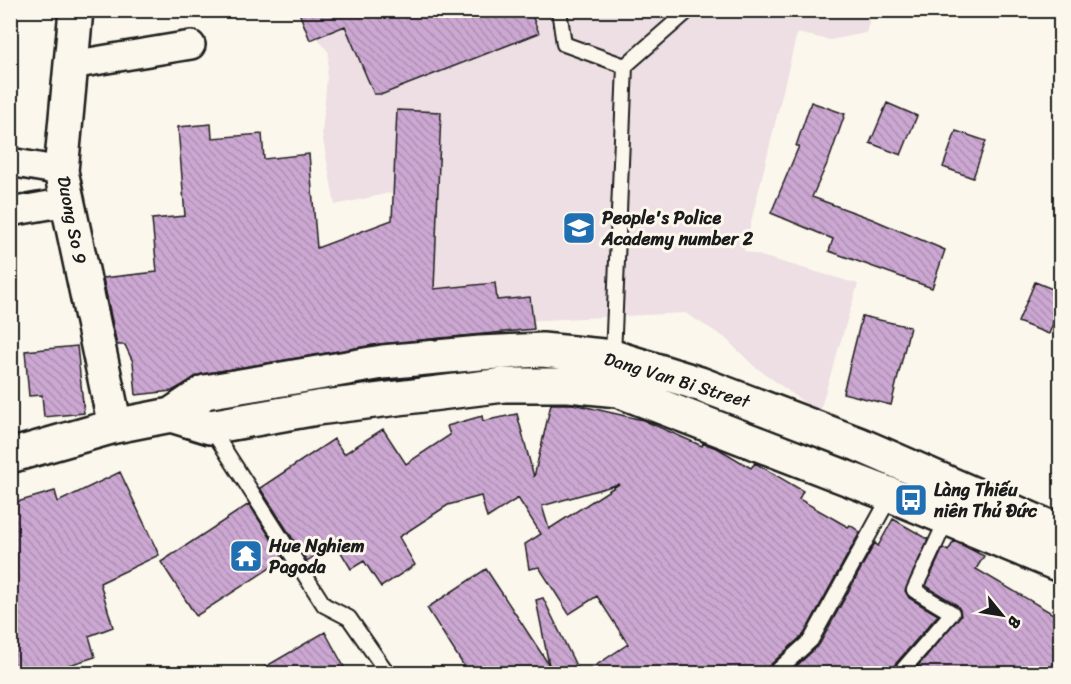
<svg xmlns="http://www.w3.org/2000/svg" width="1071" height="684" font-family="Sriracha,sans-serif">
	<defs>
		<pattern id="building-back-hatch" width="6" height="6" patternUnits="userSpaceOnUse" patternTransform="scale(1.5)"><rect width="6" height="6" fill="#cba7d1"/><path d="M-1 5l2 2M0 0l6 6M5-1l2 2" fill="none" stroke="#ae8fb3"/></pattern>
	</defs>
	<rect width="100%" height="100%" fill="#fbf7ec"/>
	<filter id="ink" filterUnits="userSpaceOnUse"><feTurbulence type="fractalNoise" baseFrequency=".0167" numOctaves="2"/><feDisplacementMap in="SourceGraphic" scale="12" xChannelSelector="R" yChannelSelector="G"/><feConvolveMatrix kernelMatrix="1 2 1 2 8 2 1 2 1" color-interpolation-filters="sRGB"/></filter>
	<g filter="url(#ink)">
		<path fill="#eddfe4" d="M297,11H872L866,33L830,40L797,33L744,251L858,284L819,413L754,366L724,337L685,313L443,325L394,192L335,205L322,134L329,53Z"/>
		<path fill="url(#building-back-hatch)" stroke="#1c1c1c" stroke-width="1.5" fill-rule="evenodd" d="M298,10H530L539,33L383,94H374L345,26L310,40Z
			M811,102L845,114L830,157L812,197L872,219L945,250L932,288L829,251L833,239L771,213L799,146H796Z
			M887,103L917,116L901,155L870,143Z
			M397,110L441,112L434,289L495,283L497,300L530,297L534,329L380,344L202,374L172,391L136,395L133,362L125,345H117L103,278L157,272L152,219L185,216L178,127L211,124L212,138L262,134L264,159L309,154L317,248L392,220Z
			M956,131L986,141L973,178L943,167Z
			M1035,282L1060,292V305L1049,334L1018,322Z
			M862,316L910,327L891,405L843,393Z
			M77,346L84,413L44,417L42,395L29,396L25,351Z
			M551,404H573L643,420L702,446L703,443L719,449L751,468L755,463L803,491L799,499L848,527L850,525L860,532L804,634L768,667L765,674H583L628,644L597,596L569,614L539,567L529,569L525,544L541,534L518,498L487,518L481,496L448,505L399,537L415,565L381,587L364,561L351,569L335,542L307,561L260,488L334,439L344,454L383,429L406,464L450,435L447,426L482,416L483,421L517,414L534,477ZM619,484L549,529L542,506Z
			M120,472L159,555L100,583L113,627L89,636L95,657L69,665L70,674H10V504L55,491L58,502Z
			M249,504L284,559L196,616L161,562Z
			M893,519L928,539L905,591L909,598L938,615L892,668L890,674H788L819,645L875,543L878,546Z
			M954,541L984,556L976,569L1060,618V674H911L961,615L960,610L957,605L926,586L943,548L948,551Z
			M486,569L549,665L536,600L543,598L580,674H469L427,608Z
			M325,632L348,674H253Z"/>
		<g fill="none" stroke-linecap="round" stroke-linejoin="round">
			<defs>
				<path id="lane" d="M559,10L564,44L625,66L613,357
					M625,66L689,10
					M210,427L324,605L349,618L388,674
					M774,674L811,640L891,495
					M899,674L952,613L914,590L947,519"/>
				<path id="street" d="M71,65L191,45
					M10,162L61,171
					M10,212L67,202"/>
				<path id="secondary" d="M76,10L61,171L115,426
					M171,415L210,427L317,408L504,385H569L618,390L891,495L1060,565
					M10,456L115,426L171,415L205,392L383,362L480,353L542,350L613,357L700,384L858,444L1060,532"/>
			</defs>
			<use href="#lane" stroke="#1c1c1c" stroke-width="18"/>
			<use href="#street" stroke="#1c1c1c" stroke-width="32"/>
			<use href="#secondary" stroke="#1c1c1c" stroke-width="38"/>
			<use href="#lane" stroke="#fbf7ec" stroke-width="14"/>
			<use href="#street" stroke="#fbf7ec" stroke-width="27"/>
			<use href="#secondary" stroke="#fbf7ec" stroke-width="33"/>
		</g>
	</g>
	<defs>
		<symbol id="university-square" viewBox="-11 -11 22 22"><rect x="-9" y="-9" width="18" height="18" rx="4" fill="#1f6fb2" stroke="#fbf7ec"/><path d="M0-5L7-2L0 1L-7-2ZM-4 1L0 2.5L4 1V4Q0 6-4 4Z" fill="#fff"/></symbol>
		<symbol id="bus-square" viewBox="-11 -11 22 22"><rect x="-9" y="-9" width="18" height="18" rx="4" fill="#1f6fb2" stroke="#fbf7ec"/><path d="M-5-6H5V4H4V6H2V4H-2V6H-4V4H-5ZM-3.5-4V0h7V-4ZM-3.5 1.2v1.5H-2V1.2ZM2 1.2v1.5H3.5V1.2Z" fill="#fff"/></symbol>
		<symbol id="temple-square" viewBox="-11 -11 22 22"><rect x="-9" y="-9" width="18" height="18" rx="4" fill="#1f6fb2" stroke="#fbf7ec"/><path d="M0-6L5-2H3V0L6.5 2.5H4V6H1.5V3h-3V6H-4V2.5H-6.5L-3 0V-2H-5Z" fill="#fff"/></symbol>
	</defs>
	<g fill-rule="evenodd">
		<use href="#university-square" x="560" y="209" width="38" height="38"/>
		<use href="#bus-square" x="892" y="481" width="38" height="38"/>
		<use href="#temple-square" x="227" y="537" width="38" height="38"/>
	</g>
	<g text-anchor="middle" stroke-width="6" stroke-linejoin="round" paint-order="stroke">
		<g font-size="18" font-weight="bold" fill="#1c1c1c" stroke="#fbf7ec" text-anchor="start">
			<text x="602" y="224">People's Police<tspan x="602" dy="21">Academy number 2</tspan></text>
			<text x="934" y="496">Làng Thiếu<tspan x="934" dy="21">niên Thủ Đức</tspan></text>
			<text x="269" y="552">Hue Nghiem<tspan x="269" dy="21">Pagoda</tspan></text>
		</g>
		<g font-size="18" fill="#1c1c1c" stroke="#fbf7ec">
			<text transform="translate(72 220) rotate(79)" y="6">Duong So 9</text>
			<text transform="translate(677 380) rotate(17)" y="6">Dang Van Bi Street</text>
		</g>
	</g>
	<rect width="1071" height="684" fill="none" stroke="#fbf7ec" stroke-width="36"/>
	<rect x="18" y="18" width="1035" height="648" fill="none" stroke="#1c1c1c" stroke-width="2" filter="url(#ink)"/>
	<g transform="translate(1002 615) rotate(120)" stroke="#fbf7ec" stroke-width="4.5" paint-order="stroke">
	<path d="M0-4.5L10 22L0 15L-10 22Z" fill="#1c1c1c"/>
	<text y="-9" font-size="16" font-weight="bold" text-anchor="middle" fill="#1c1c1c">B</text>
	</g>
</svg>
